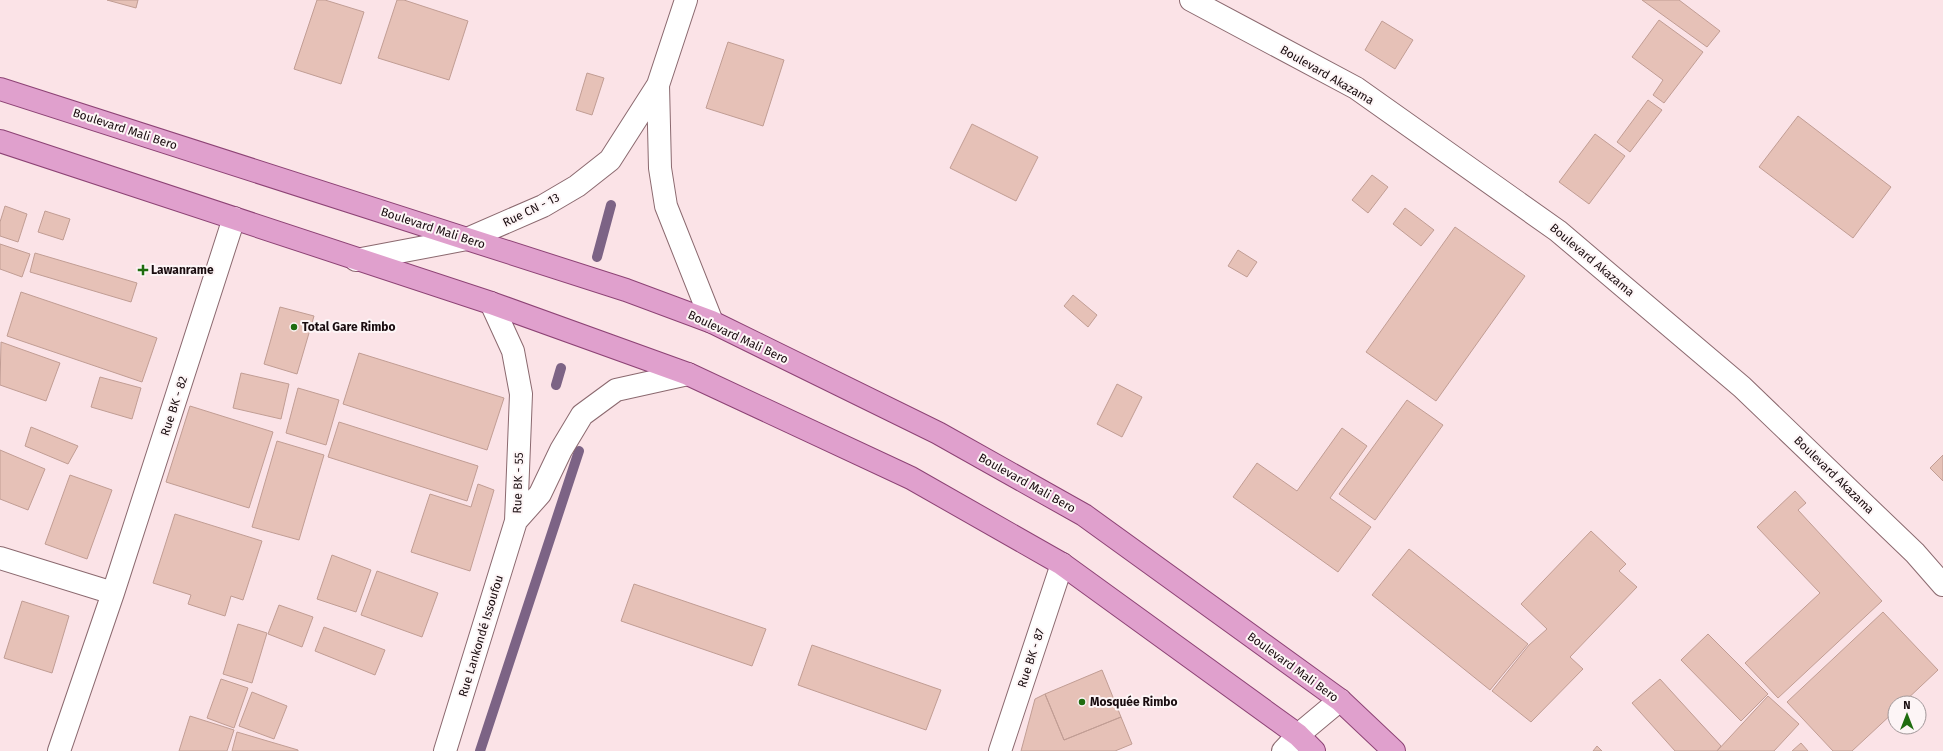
<svg xmlns="http://www.w3.org/2000/svg" width="1943" height="751" font-family="'Fira Sans',sans-serif">
	<rect width="100%" height="100%" fill="#fbe3e7"/>
	<g fill="none" stroke-linecap="round" stroke-linejoin="round">
		<path stroke="#7c6385" stroke-width="10" d="M597,257L611,205
			M556,385L561,368
			M480,751L579,451"/>
	</g>
	<path fill="#e6c1b7" stroke="#c19d94" d="M107,0H138L136,8Z
		M317,0H325L364,12L341,84L294,69Z
		M397,0H404L468,21L449,80L378,58Z
		M1642,0H1679L1720,31L1707,47Z
		M1659,20L1703,52L1664,103L1653,95L1663,80L1632,57Z
		M1382,21L1413,40L1395,69L1365,50Z
		M728,42L784,60L763,126L706,108Z
		M587,73L604,78L592,115L576,110Z
		M1648,100L1662,110L1630,152L1617,142Z
		M1798,116L1891,187L1853,238L1759,167Z
		M972,124L1038,157L1016,201L950,168Z
		M1595,134L1625,156L1589,204L1559,182Z
		M1372,175L1388,187L1368,213L1352,200Z
		M5,206L27,214L18,242L0,236V222Z
		M1405,208L1434,230L1421,246L1393,224Z
		M45,211L70,219L63,240L38,232Z
		M1455,227L1525,276L1436,401L1366,352Z
		M0,244L30,254L22,277L0,269Z
		M1238,250L1257,262L1247,277L1228,266Z
		M35,253L137,283L131,302L30,272Z
		M21,292L157,338L142,382L7,336Z
		M1073,295L1097,315L1088,327L1064,306Z
		M280,307L314,316L297,374L264,364Z
		M1,342L60,363L46,401L0,385Z
		M359,353L504,398L487,450L343,404Z
		M241,373L289,384L281,419L233,408Z
		M100,377L141,388L132,419L91,407Z
		M1117,384L1142,397L1122,437L1097,424Z
		M298,388L339,400L326,445L286,433Z
		M1407,400L1443,425L1375,520L1339,494Z
		M190,406L273,432L249,508L166,482Z
		M339,422L478,466L467,501L328,457Z
		M31,427L78,446L68,464L25,446Z
		M1342,428L1367,446L1330,498L1371,527L1338,572L1233,497L1257,463L1297,491Z
		M277,441L324,455L299,540L252,527Z
		M0,450L45,469L28,510L0,499Z
		M1943,455V481L1930,468Z
		M70,475L112,490L87,559L45,544Z
		M478,484L494,490L470,571L411,552L430,494L471,507Z
		M1795,491L1806,503L1798,510L1882,601L1778,698L1745,663L1820,593L1757,527Z
		M175,514L262,541L243,600L231,596L225,616L188,604L191,595L153,583Z
		M1591,531L1626,564L1619,571L1637,587L1570,657L1583,669L1531,722L1492,691L1529,645L1547,629L1521,604Z
		M1409,549L1528,644L1490,690L1372,595Z
		M332,555L371,570L356,612L317,599Z
		M377,571L438,593L422,637L361,615Z
		M634,584L766,629L752,666L621,621Z
		M22,601L69,616L52,673L4,658Z
		M279,605L313,617L302,647L268,634Z
		M1883,612L1938,670L1903,703H1895V711L1852,751H1833L1787,702Z
		M238,624L267,633L252,683L223,674Z
		M324,627L385,650L375,675L315,651Z
		M1708,634L1768,694L1741,721L1681,660Z
		M812,645L941,690L926,730L798,685Z
		M1102,670L1121,717L1064,740L1045,694Z
		M221,679L248,688L234,728L207,718Z
		M1660,679L1721,746L1717,751H1675L1632,703Z
		M252,692L287,706L274,739L239,726Z
		M1045,694L1064,740L1121,717L1132,744L1115,751H1021L1035,699Z
		M1768,696L1799,724L1774,751H1717Z
		M190,716L234,730L227,751H179Z
		M237,732L298,750V751H232Z
		M1801,743L1808,751H1792Z
		M1597,746L1602,751H1593Z"/>
	<g fill="none" stroke-linecap="round" stroke-linejoin="round">
		<defs>
			<path id="minor" d="M1191,0L1356,88L1558,231L1742,387L1915,553L1943,585
				M658,85L660,168L666,206L712,322
				M356,260L467,239L543,206L577,186L610,160L658,85L686,0
				M516,521L540,494L561,450L582,415L616,390L688,374
				M0,558L113,593
				M59,751L113,593L234,218
				M445,751L516,521L521,394L513,351L491,303
				M1000,751L1062,564
				M1283,751L1298,735L1340,700"/>
			<path id="major" d="M0,89L626,290L712,322L938,433L1084,515L1340,700L1394,751
				M0,141L491,303L688,374L911,478L1062,564L1298,735L1314,751"/>
		</defs>
		<use href="#minor" stroke="#8b696f" stroke-width="24"/>
		<use href="#major" stroke="#8d4375" stroke-width="24"/>
		<use href="#minor" stroke="#fff" stroke-width="22"/>
		<use href="#major" stroke="#e0a0cd" stroke-width="22"/>
	</g>
	<g fill="#1f6c0f" stroke="#fdf5f6" stroke-width="1.5">
		<path d="M141 264h4v4h4v4h-4v4h-4v-4h-4v-4h4z"/>
		<circle cx="294" cy="327" r="4"/>
		<circle cx="1082" cy="702" r="4"/>
	</g>
	<g text-anchor="middle" stroke-width="4" stroke-linejoin="round" paint-order="stroke">
		<g font-size="12" fill="#190c0f" stroke="#fdf5f6">
			<text transform="translate(1327 75) rotate(30)" y="4">Boulevard Akazama</text>
			<text transform="translate(125 129) rotate(18)" y="4">Boulevard Mali Bero</text>
			<text transform="translate(531 210) rotate(-26)" y="4">Rue CN - 13</text>
			<text transform="translate(433 228) rotate(18)" y="4">Boulevard Mali Bero</text>
			<text transform="translate(1592 260) rotate(40)" y="4">Boulevard Akazama</text>
			<text transform="translate(738 337) rotate(25)" y="4">Boulevard Mali Bero</text>
			<text transform="translate(174 406) rotate(-72)" y="4">Rue BK - 82</text>
			<text transform="translate(1834 475) rotate(44)" y="4">Boulevard Akazama</text>
			<text transform="translate(518 483) rotate(-88)" y="4">Rue BK - 55</text>
			<text transform="translate(1027 483) rotate(29)" y="4">Boulevard Mali Bero</text>
			<text transform="translate(481 636) rotate(-73)" y="4">Rue Lankondé Issoufou</text>
			<text transform="translate(1031 658) rotate(-72)" y="4">Rue BK - 87</text>
			<text transform="translate(1293 667) rotate(36)" y="4">Boulevard Mali Bero</text>
		</g>
		<g font-size="12" font-weight="bold" fill="#190c0f" stroke="#fdf5f6" text-anchor="start">
			<text x="151" y="274">Lawanrame</text>
			<text x="302" y="331">Total Gare Rimbo</text>
			<text x="1090" y="706">Mosquée Rimbo</text>
		</g>
	</g>
	<g transform="translate(1907 715)"><circle r="19" fill="#fdf5f6" stroke="#a2989a"/>
	<path d="M0-3L7 15L0 10L-7 15Z" fill="#1f6c0f"/>
	<text y="-6" font-size="11" font-weight="bold" text-anchor="middle" fill="#190c0f">N</text>
	</g>
</svg>
